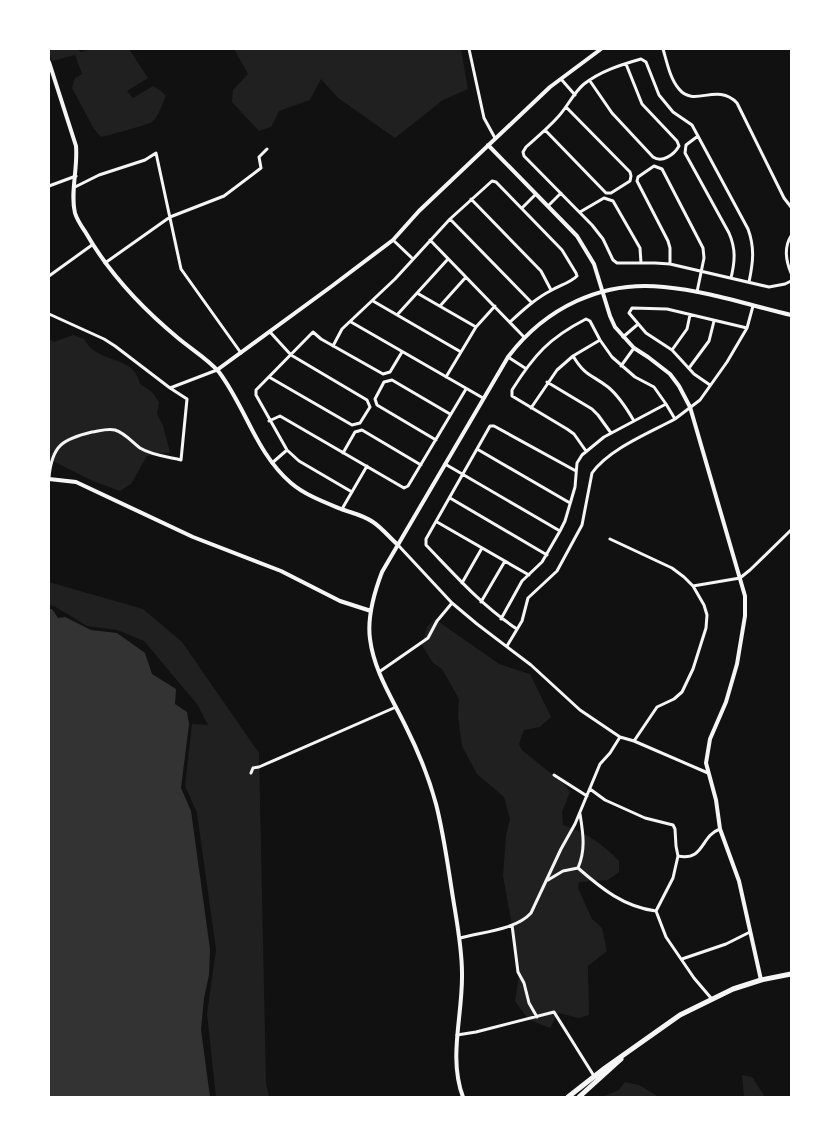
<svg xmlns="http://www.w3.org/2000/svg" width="840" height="1146" font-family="Jost,sans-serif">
	<rect width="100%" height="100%" fill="#111"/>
	<path fill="#202020" d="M49,49H75L81,52L91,49H129L148,78L127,91L133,98L153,86L161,91L166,96C162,104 159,116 152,122C147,125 109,135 101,137L94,129L72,88L75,78L82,74L75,55L52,61Z
		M234,49H461L468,89L443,100L395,138L338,98L321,79L310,100L279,111L271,127L259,131L232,102L233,90L248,74Z
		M73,335L84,339C97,365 135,354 140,384L152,392L159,402L157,414L163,426L170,452L147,456L131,484L120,491L93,481L49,459V339L54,342Z
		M49,582L143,609L182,642L259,753L266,1084L269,1097H216L207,1014L216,950L197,813L185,786L192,724L208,725L197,704L144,641L117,630L87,626L54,606L49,605Z
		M435,619L499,664L530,674L551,717L540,727L524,730L519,744L522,750L564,784L570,792L562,812L563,825C585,832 603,844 619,861V872L608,880L579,882L578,888L592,919L602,928L607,951L588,966L589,1015L579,1018L558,1013L550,1028L528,1019L515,1001L520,969L503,876L506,835L510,819L504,797L477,774L462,746L458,716L459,699L442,669L433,663L422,645L427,627Z
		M742,1075L752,1077L765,1097H744Z
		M625,1082L639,1085L659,1097H602L619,1090Z"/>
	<path fill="#333" d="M49,609H52L58,618L65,617L91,630L117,633L145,653L152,674L176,689L175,704L187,712L189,724L181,788L191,811L210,949L209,975L204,998L201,1030L210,1097H49Z"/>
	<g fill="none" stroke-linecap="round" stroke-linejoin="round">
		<path stroke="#f5f5f5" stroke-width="3" d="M469,49L484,118L495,138
			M663,49C667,62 670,79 679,89C694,108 717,82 737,103L784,198L791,207
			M561,79L575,95
			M590,81L612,113L653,157C662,163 674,155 679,146L677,141L642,104L626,64
			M545,130L606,193H611L630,181L631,176L630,172L566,107
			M698,136L686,145L685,153L729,233C736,249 735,261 731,278
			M49,186L76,176
			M75,187L99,175L145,160L156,153L181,269L241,353
			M471,199L541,271L551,290
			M548,206L561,193
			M522,208L536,194
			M580,212L604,198L613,201L640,248L641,263
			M450,219L532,303
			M791,236C784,247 786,261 791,273
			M393,240L413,259
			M430,240L524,337
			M105,263L170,217L224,196L261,168L259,157L267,149
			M670,264V248L668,241L637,181L638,177L654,166L662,169L703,248L704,258L697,292
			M49,276L92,245
			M749,282C753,263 755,248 748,229L692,125L673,112L659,95L646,62L641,59C620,65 601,71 584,84C573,93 567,108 557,118C548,128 536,138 526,147L523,152L524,156L592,225L603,239L613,260L617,263H655L670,264L769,287L785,284L791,281
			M417,293L476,327
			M373,301L461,352
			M440,306L466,277
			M49,314L104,339L115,346L170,388
			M397,315L448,259
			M351,322L483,398
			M623,337L637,325
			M333,346L342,329L395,279L450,219L492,181L496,182L562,250L576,273L577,276C570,283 560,285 552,290C536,298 523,310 510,322
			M672,350L687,329L690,315
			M573,356C585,376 591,374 608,387C619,396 627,409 634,421
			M508,357L525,368
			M621,366L634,348
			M689,368L709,341L714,321
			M269,377L352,425L360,423L370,407L367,400L291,355L270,332
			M446,377L476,327L495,306
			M547,382L592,409L598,415L611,433
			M710,385L694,374L672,350L646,333L629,313L632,308L667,309L747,328
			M531,408L557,370L573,356L600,340
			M269,421L280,416L404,488L408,486L466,389
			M436,440L377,405L375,399L384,382L392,380L450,414
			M477,449L570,503
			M586,451L574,434L567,429L512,396V390C534,355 549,338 586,319L590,321L600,340L612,357L635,377L654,387L666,404
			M343,453L355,432L362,430L421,465
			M272,463L287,450
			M445,464L560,531
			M49,477C52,445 63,439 92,432C99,431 108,428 115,430C125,433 132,442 140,448C151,455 168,457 181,460L187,399L170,388L217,370
			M352,492L299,461L287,450L256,395V390L313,332L321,339L383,374L390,372L402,352
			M450,498L547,555
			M342,509L367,466
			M437,522L529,575
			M610,539L672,568L684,577L693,586L704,605L707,615L706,628L693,669L682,692L674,699L657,707L634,741
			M398,545L452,603L477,624L531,665L580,710L620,737L634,741L708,773
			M462,583L482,548
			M693,586L740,578L750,570L791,530
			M481,602L505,561
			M501,619L522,581L542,562L560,531L565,521L575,487L577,463L582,455L604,437L666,404L675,419L700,400L727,362L747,328L753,306
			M517,629C482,606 455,575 426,545V539L490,426H494L576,471
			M507,646L522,621L528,598L557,571L582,525L592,473C609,449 649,433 675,419
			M379,672L428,638L437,621L452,603
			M251,773L253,768L259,767L396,707
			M554,775L587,796
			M590,789L605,800L645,818L673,825L675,829L676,846L678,856L673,878L656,911L666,937L694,978L711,998
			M678,856C705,861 700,836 720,829
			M578,868C602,889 624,907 656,911
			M548,880L563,871L578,868C586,849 583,833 580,814
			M512,925L518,972L524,983L529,1003L537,1017
			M460,938C481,932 516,930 531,913L561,849L575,824L600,764L610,753L620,737
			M682,959L726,944L750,932
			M457,1035L476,1032L554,1012L594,1076"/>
		<path stroke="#f5f5f5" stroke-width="4" d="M49,62L76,146C78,168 70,193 75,213C77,220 82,227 86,233C109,273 143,309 178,338C191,349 208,359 219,372C246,408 256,453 291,483C305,495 324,502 341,509C352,513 363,515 373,522C382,528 390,538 398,545
			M488,145L577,236L594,264L610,316L615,327L634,348L648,357L670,374L679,386L690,407L745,596V616L737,664L726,702L710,739L706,763L716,800L720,829L739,881L761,980
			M217,370L332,286L393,240L419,211L550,87L601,49
			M49,479L76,482L193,537L281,571L340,601L371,611
			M463,1097C448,1057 463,1015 462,973C462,948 457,923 453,898C448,867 444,835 436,804C429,778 418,751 406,727C392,698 374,671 370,639C367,617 374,593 382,572L508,357C545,308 602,280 664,287C707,291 749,305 791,315"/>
		<path stroke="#f5f5f5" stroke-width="5" d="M568,1097L605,1068L680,1015L733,989L761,980L791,974
			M579,1097L621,1059"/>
	</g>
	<rect width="840" height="1146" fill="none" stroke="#ffffff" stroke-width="100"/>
</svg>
